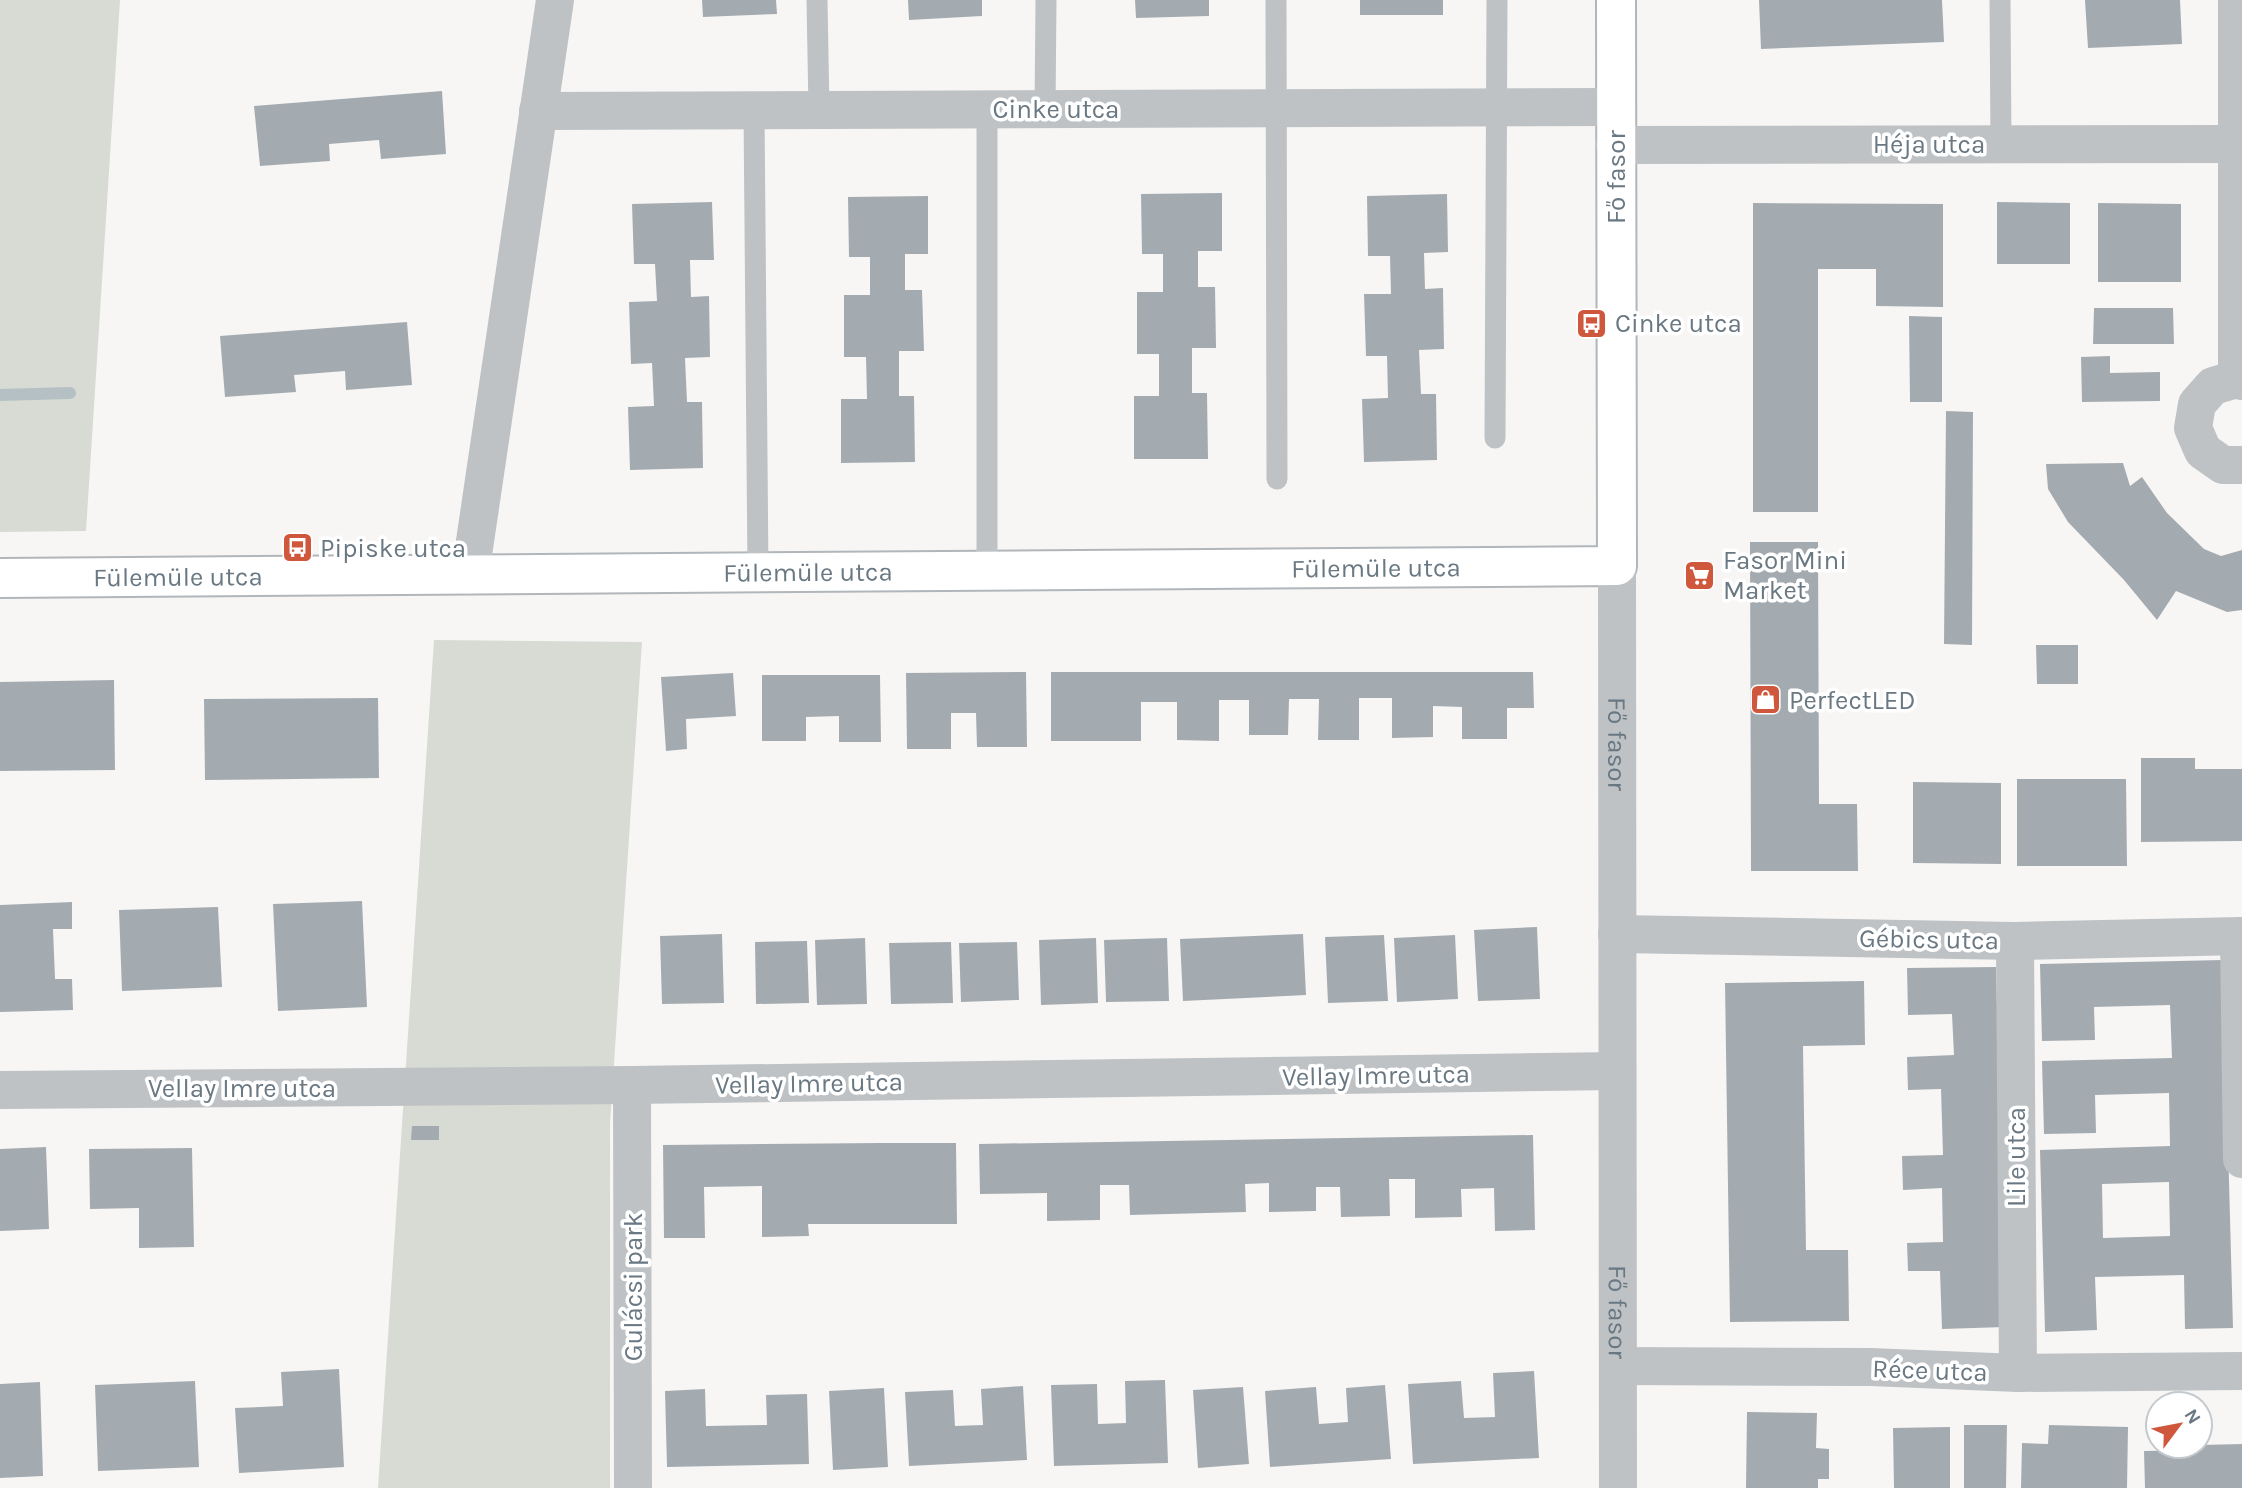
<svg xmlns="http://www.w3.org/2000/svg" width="2242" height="1488" font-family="Karla,sans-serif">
	<rect width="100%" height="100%" fill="#f7f6f4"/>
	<path fill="#d7dbd4" d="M0,0H120L86,531L0,532Z
		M434,640L642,642L610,1124V1488H378Z"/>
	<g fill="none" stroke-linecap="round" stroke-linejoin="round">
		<path stroke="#b5c0c4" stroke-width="12" d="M0,395L70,393"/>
	</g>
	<path fill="#a4abb0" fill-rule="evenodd" d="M702,0H776L777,14L703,17Z
		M908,0H982V16L909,20Z
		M1135,0H1209V16L1136,18Z
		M1360,0H1443V15H1360Z
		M1759,0H1942L1944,42L1761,49Z
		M2085,0H2180L2182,44L2088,48Z
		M442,91L446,154L381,159L379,140L329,144L330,161L260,166L254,106Z
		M1222,193V251H1198V287H1215L1216,348H1192V393H1207L1208,459H1134V396H1159V354H1137V292H1163V254H1142L1141,194Z
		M1447,194L1448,252L1424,253L1425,289L1443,288L1444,349L1419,350L1421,394H1436L1437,460L1364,462L1362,399L1388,398L1387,356H1366L1364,294H1391L1390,256H1368L1367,196Z
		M928,196V254H905V290H922L924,351H899V396H914L915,462L841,463V399H867L866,357H844V295H870V257H849L848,197Z
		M712,202L714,260H690L691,297L709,296L710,357L685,358L687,402H702L703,468L630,470L628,407L654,406L652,363L631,364L629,302L657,301L655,264H634L632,204Z
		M1997,202L2070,203V264H1997Z
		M1753,203L1943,204V307L1876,306V269H1818V512H1753Z
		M2098,203L2181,204V282H2098Z
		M2094,308H2173L2174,344H2093Z
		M1909,316L1942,317V402H1910Z
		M407,322L412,385L346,390L345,371L294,375L296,392L225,397L220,336Z
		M2110,356V373L2160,372V401L2082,402L2081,357Z
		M1946,411L1973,412L1972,645L1944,644Z
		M2123,463L2130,486L2142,477L2167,513L2204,549L2221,556L2242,550V610L2227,612L2176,591L2157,620L2124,580L2068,522L2048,489L2046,464Z
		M1750,542H1818L1819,804H1857L1858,871H1751Z
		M2036,645H2078V684H2037Z
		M1026,672L1027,747H977L976,713H951V749H907L906,673Z
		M1051,672H1533L1534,708H1507V739H1462V707L1433,706V737L1392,738V698H1359V740H1318L1319,699H1289L1288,735H1249V700H1219V741L1177,740V702H1141V741H1051Z
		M733,673L736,716L686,719L687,749L666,751L661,677Z
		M762,675H880L881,742H839V716L806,717V741H762Z
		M114,680L115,770L0,771V682Z
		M378,698L379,778L205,780L204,699Z
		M2141,758H2195V769H2242V841L2141,842Z
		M2017,779H2126L2127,866H2017Z
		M1913,782L2001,783V864L1913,863Z
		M362,901L367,1007L278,1011L273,904Z
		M72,902V929H53L55,979H72L73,1010L0,1012V905Z
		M218,907L222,987L122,991L119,910Z
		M1537,927L1540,999L1478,1001L1474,930Z
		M722,934L724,1003L662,1004L660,936Z
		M1303,934L1306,995L1183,1001L1180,939Z
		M1384,935L1388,1001L1328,1003L1325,937Z
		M1455,935L1458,999L1397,1002L1394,938Z
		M865,938L867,1004L817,1005L815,940Z
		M1096,938L1098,1003L1041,1005L1039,940Z
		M1167,938L1169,1001L1106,1002L1104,940Z
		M807,941L809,1003L756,1004L755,942Z
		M951,942L953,1003L891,1004L889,943Z
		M1017,942L1019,1000L961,1002L959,943Z
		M2223,960L2233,1328L2185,1329L2184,1275L2095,1277L2097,1330L2045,1332L2040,1150L2170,1146L2169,1093L2095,1095L2096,1133L2044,1134L2042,1061L2172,1058L2170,1005L2094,1007L2095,1040L2042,1041L2040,964ZM2169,1182L2170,1236L2103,1238L2102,1184Z
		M1996,967L2005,1327L1942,1329L1940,1271H1908L1907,1243L1943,1242L1942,1188L1903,1190L1902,1156L1943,1155L1941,1089L1908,1090L1907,1057L1954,1055L1952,1014L1908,1015L1907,968Z
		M1864,981L1865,1045L1803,1046L1806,1250H1848L1849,1321L1730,1322L1725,983Z
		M412,1126H439V1140H411Z
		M1533,1135L1535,1230L1495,1231L1494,1188L1461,1189L1462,1217L1415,1218V1179H1389L1390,1216L1341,1217L1340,1187H1316V1211L1269,1212V1183L1245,1184L1246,1212L1130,1215L1129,1185H1100V1220L1047,1221V1193L980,1194L979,1144Z
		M881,1143H956L957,1224H808L809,1236L762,1237V1186L704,1187L705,1238H664L663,1145Z
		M46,1147L49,1229L0,1231V1149Z
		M192,1148L194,1247L139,1248V1208L90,1209L89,1149Z
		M339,1369L344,1467L239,1473L235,1408L283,1406L281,1372Z
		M1534,1371L1539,1458L1413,1464L1408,1384L1461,1381L1464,1418L1495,1417L1493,1373Z
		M1165,1380L1168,1463L1054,1466L1051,1385L1097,1384L1098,1424L1126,1423L1125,1381Z
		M195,1381L199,1467L98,1471L95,1385Z
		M40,1382L43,1476L0,1478V1384Z
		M1385,1385L1391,1459L1270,1467L1265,1391L1316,1387L1319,1424L1348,1422L1346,1388Z
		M1023,1386L1027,1460L909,1466L905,1392L953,1390L955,1426L983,1425L981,1389Z
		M1243,1387L1249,1464L1198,1468L1193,1390Z
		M884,1388L888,1467L833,1470L829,1391Z
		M705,1389L706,1426L767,1425L766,1395L807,1394L809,1464L667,1467L665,1391Z
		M1747,1412L1817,1413L1816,1448L1829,1449V1479H1818V1488H1746Z
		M1964,1425H2007L2006,1488H1964Z
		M2049,1425L2128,1427L2127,1488H2021L2022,1443L2048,1444Z
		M1950,1427V1488H1894L1893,1428Z
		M2242,1444V1488H2145L2144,1451L2201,1450V1445Z"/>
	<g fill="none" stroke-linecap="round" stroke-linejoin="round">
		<defs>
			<g id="secondary">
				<path id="s2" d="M0,578L1617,566L1616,0"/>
			</g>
		</defs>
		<use href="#secondary" stroke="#b1b6ba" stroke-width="42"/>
		<path stroke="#bec2c5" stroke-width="21" d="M817,0L819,110
			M1276,0L1277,479
			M2000,0L2001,144
			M1045,109L1046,0
			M754,110L758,573
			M1495,438L1497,0
			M987,571V109"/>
		<g stroke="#bec2c5" stroke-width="38">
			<path d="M538,111L1615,107"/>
			<path d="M1615,145L2242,144"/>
			<path d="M2237,379V0"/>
			<path d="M2242,381L2237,379L2213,386L2197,404L2193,428L2203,451L2223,465H2242"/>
			<path id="s1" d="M1617,566L1618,1488"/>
			<path d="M470,575L555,0"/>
			<path d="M1617,934L2015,941L2242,936"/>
			<path d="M2239,936L2242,1159"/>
			<path d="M2015,941L2018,1373"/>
			<path d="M632,1085L633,1488"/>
			<path d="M0,1090L632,1085L1617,1071"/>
			<path d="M1618,1366L1870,1367L2018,1373L2242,1371"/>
		</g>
		<use href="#secondary" stroke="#fff" stroke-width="38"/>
	</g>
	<defs>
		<symbol id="bus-square" viewBox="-11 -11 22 22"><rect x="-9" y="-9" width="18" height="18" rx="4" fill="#cf573b" stroke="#fff"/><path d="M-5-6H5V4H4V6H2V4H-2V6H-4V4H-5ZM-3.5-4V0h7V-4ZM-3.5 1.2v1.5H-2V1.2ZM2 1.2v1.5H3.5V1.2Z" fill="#fff"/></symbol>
		<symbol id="supermarket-square" viewBox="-11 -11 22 22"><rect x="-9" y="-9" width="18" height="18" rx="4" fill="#cf573b" stroke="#fff"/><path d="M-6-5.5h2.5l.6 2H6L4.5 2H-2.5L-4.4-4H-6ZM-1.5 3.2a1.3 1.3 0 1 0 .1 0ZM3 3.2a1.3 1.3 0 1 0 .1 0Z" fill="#fff"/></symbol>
		<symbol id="shop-square" viewBox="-11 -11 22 22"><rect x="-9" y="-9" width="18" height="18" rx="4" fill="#cf573b" stroke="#fff"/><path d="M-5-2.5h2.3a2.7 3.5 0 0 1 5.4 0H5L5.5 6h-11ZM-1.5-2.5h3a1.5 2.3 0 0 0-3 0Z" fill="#fff"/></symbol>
	</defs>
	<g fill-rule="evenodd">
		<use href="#bus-square" x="1574" y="306" width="35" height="35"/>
		<use href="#bus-square" x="280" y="530" width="35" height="35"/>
		<use href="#supermarket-square" x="1682" y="558" width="35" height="35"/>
		<use href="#shop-square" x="1748" y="682" width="35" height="35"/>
	</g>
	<g text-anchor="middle" stroke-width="7" stroke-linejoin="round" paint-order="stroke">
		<g font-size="26" fill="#697882" stroke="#fff">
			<text x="1056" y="118">Cinke utca</text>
			<text x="1929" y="153">Héja utca</text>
			<text transform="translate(1616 177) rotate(-90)" y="9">Fő fasor</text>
			<text dy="9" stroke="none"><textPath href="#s2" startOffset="1376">Fülemüle utca</textPath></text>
			<text dy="9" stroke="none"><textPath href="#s2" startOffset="808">Fülemüle utca</textPath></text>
			<text dy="9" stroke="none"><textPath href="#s2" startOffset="178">Fülemüle utca</textPath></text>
			<text dy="9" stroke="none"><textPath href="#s1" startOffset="178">Fő fasor</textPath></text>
			<text transform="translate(1929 939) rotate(1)" y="9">Gébics utca</text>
			<text transform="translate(1376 1075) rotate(-1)" y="9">Vellay Imre utca</text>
			<text transform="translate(809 1083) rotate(-1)" y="9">Vellay Imre utca</text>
			<text x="242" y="1097">Vellay Imre utca</text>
			<text transform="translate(2016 1157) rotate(-90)" y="9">Lile utca</text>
			<text transform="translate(633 1287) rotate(-90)" y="9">Gulácsi park</text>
			<text dy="9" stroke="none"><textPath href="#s1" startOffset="746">Fő fasor</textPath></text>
			<text transform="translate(1930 1370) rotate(2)" y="9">Réce utca</text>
		</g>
		<g font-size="26" fill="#697882" stroke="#fff" text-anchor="start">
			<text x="1615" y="332">Cinke utca</text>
			<text x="320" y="557">Pipiske utca</text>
			<text x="1723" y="569">Fasor Mini<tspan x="1723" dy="30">Market</tspan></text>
			<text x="1789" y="709">PerfectLED</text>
		</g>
	</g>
	<g transform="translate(2179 1425) rotate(58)"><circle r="33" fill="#ffffff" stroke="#c3c9cd" stroke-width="2"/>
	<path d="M0-5L12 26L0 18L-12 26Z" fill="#cf573b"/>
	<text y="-10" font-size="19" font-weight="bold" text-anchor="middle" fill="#697882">N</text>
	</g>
</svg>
